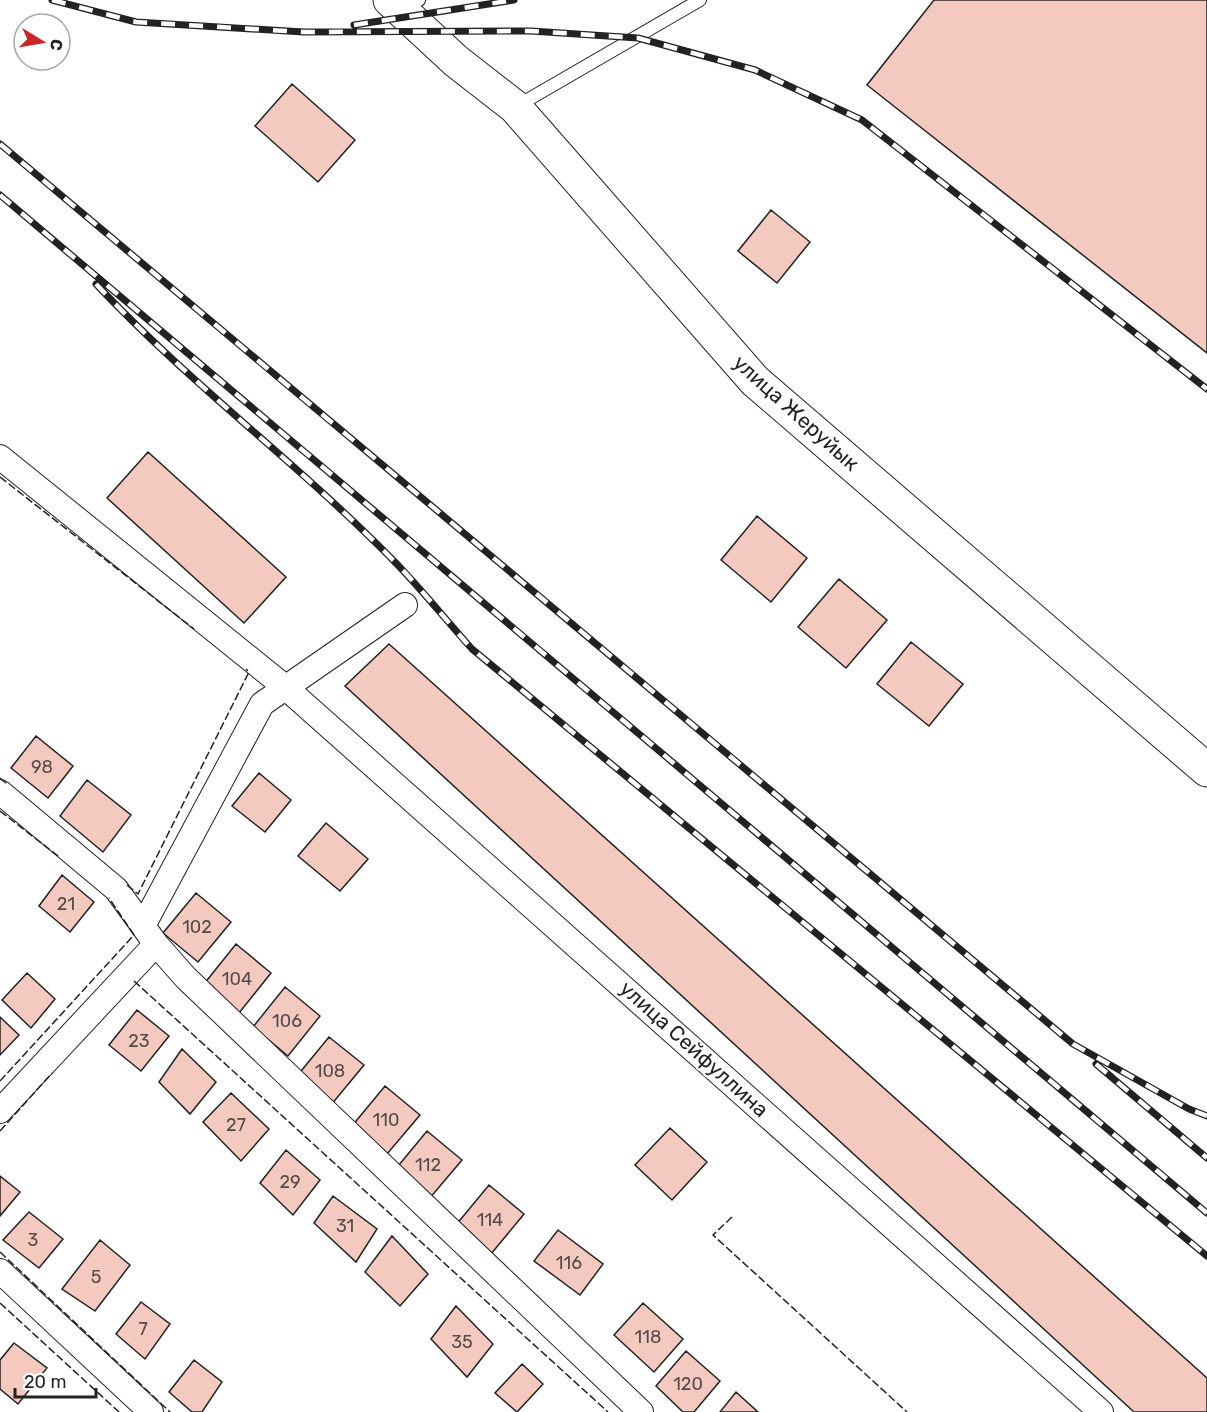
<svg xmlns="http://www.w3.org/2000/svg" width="1207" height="1412" font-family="Rubik,sans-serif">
	<rect width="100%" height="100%" fill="#fff"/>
	<path fill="#f3c9c0" stroke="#222" stroke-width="1.5" d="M934,0H1207V353L867,85Z
		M292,84L355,140L318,182L255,126Z
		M771,210L810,242L777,283L738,251Z
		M148,452L286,577L244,623L107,498Z
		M757,516L807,558L771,602L721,560Z
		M839,579L887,620L846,668L798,627Z
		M911,642L963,684L929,726L877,684Z
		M389,644L1207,1378V1412H1134L345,686Z
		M36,736L73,766L48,798L11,768Z
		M259,773L291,800L265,832L232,806Z
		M87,780L131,815L103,852L60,816Z
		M326,823L368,859L340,891L298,856Z
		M62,875L94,902L70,932L39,906Z
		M196,893L231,922L198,962L163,933Z
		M236,944L271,973L239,1013L204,984Z
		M27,973L55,999L31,1028L2,1000Z
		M285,987L320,1016L288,1056L253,1027Z
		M137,1010L169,1036L141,1071L109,1045Z
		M0,1017L19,1035L0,1055Z
		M329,1037L364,1065L331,1105L297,1076Z
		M182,1049L216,1082L190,1114L159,1082Z
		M385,1086L420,1115L387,1154L352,1126Z
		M231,1093L269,1129L241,1161L203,1122Z
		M670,1128L707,1162L672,1200L635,1165Z
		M427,1131L462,1160L429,1199L394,1171Z
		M286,1150L320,1180L293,1215L260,1183Z
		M0,1176L20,1192L0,1216Z
		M489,1185L524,1214L491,1254L456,1225Z
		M333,1196L377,1229L356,1262L314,1223Z
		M29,1212L63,1239L39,1268L3,1240Z
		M558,1230L603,1264L580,1295L534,1261Z
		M392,1236L428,1274L400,1306L365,1272Z
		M100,1240L130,1265L95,1311L62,1289Z
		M141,1302L170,1324L145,1359L116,1334Z
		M643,1303L683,1339L654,1372L614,1335Z
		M456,1306L493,1344L467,1377L431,1339Z
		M14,1343L47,1368L18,1404L0,1389V1360Z
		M686,1351L720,1381L694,1412H683L656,1386Z
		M194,1360L222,1382L202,1412H192L169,1392Z
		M522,1364L543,1384L517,1412L495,1393Z
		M736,1392L758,1412H720Z"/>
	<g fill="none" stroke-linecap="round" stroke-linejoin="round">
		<defs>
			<path id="lane" d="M399,4L419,0
				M517,106L700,0"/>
			<path id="street" d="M0,457L285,687L1101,1412
				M0,792L116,889L156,944L186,978L641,1412
				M144,924L262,704L405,605
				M0,1111L156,944
				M0,1271L151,1412"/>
			<path id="secondary" d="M390,0L456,61L515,107L755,381L1207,770"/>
		</defs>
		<use href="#lane" stroke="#222" stroke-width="14"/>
		<use href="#street" stroke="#222" stroke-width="26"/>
		<use href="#secondary" stroke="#222" stroke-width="35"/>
		<use href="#lane" stroke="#fff" stroke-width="12"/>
		<use href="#street" stroke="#fff" stroke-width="24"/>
		<use href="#secondary" stroke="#fff" stroke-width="33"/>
		<defs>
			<path id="rail" d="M52,0L136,22L304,32L531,31L638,38L755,70L862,120L1207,389
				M354,25L514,0
				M0,144L1073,1044L1189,1109L1207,1116
				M0,195L1207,1213
				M96,284C188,382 296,462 390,557C419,586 445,619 472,649L1207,1256
				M1096,1064L1207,1158"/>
		</defs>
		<use href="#rail" stroke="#222" stroke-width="7"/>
		<use href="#rail" stroke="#fff" stroke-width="4.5" stroke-dasharray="14" stroke-linecap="butt"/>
		<path stroke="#222" stroke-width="1.5" stroke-dasharray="8 3" stroke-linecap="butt" d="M0,477L194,629
			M0,778L7,784
			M0,811L58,856
			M127,885L138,894L249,672L246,669
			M134,981L608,1412
			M0,1081L134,935L109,898
			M0,1131L52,1073
			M732,1217L713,1235L907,1412
			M0,1252L170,1412
			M0,1303L119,1412"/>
	</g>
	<g text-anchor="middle" stroke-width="4.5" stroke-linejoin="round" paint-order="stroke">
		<g font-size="18" fill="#564c4a">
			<text x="42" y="773">98</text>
			<text x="66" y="910">21</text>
			<text x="197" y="933">102</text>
			<text x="237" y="985">104</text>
			<text x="287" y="1027">106</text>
			<text x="139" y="1047">23</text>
			<text x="330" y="1077">108</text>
			<text x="386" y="1126">110</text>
			<text x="236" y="1131">27</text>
			<text x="428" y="1171">112</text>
			<text x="290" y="1188">29</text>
			<text x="490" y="1226">114</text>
			<text x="345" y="1232">31</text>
			<text x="33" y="1246">3</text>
			<text x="569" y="1269">116</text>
			<text x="96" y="1283">5</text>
			<text x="143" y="1335">7</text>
			<text x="648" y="1343">118</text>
			<text x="462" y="1348">35</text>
			<text x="688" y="1390">120</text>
		</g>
		<g font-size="21" fill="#222" stroke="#fff">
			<text transform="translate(796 413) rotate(42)" y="7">улица Жеруйык</text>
			<text transform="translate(694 1049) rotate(42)" y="7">улица Сейфуллина</text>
		</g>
	</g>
	<g transform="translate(42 42) rotate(101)"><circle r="28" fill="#ffffff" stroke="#a7a7a7" stroke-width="1.5"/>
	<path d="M0-4.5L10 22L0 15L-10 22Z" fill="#c62828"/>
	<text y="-9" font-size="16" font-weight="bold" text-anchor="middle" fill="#222222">С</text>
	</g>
	<path d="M15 1388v9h81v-9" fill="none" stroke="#222222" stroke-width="3"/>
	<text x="24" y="1388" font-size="18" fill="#222222" stroke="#ffffff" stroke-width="4.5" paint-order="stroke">20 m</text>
</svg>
